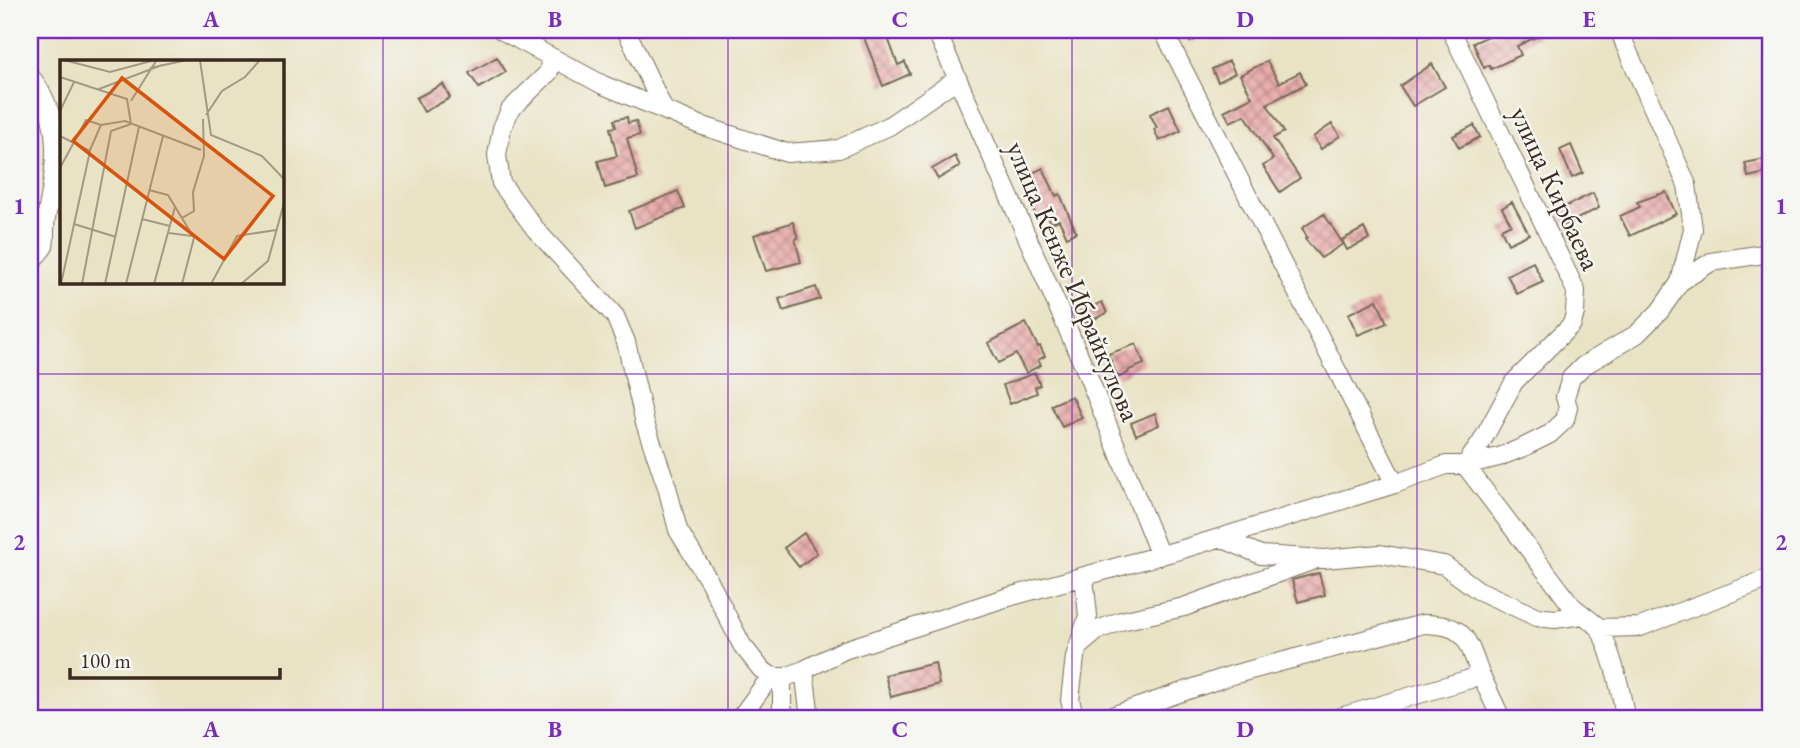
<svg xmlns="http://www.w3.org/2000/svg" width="1800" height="748" font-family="'EB Garamond',serif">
	<defs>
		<pattern id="building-cross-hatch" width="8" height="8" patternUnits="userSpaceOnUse" patternTransform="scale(1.75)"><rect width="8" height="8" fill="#e8acab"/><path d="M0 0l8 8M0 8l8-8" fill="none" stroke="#bd8c8b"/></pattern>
	</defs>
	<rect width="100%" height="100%" fill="#f6f6f2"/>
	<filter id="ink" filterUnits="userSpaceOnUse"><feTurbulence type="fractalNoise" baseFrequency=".0143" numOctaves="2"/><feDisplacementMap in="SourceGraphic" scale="14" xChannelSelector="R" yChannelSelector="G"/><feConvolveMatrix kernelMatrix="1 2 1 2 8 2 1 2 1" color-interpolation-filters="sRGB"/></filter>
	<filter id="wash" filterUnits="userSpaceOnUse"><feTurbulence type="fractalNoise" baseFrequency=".00686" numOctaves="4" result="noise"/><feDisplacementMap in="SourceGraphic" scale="28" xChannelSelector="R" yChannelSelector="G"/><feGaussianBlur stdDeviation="1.57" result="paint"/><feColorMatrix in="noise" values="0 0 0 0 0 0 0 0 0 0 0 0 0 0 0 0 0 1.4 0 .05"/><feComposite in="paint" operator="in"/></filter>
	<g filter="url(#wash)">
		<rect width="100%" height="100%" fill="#e9e3c5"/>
		<g id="blocks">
			<path fill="url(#building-cross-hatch)" d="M861,30H885L898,65L905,62L910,74L883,86Z
				M1183,30H1213L1190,42Z
				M1502,30H1551L1517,46L1521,55L1491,69L1489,65L1484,68L1473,43Z
				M497,57L506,72L479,88L469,73Z
				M1229,61L1235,73L1218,82L1212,69Z
				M1267,61L1279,83L1300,72L1306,84L1267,104L1284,132L1273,138L1300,178L1280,192L1263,166L1273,159L1245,115L1230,122L1224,111L1252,97L1240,75Z
				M1432,64L1445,87L1413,106L1400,86Z
				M443,84L450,98L424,112L416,98Z
				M1169,105L1181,131L1159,141L1154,129L1157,128L1150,114Z
				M627,117L628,123L636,121L640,135L627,138L638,178L605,188L598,161L617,156L610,128L616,127L614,120Z
				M1332,124L1340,136L1321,149L1313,137Z
				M1474,125L1480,137L1459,148L1453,136Z
				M1571,145L1583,173L1572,178L1560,150Z
				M955,156L960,166L938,179L932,169Z
				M1770,158V172L1748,177L1745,163Z
				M1043,168L1056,196L1060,194L1076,232L1067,237L1059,220L1051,223L1048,216L1038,220L1032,207L1037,204L1024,177Z
				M678,191L685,208L635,228L629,211Z
				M1666,192L1676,214L1630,236L1620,216L1640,207L1637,202Z
				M1593,193L1599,208L1563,226L1556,211Z
				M1512,202L1529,234L1508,244L1501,229L1511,224L1502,208Z
				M1324,214L1343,244L1321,258L1305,239L1307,237L1302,228Z
				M793,222L798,238L795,239L801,262L766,271L754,235Z
				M1364,228L1369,239L1347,250L1342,240Z
				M1533,262L1543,282L1517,294L1507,275Z
				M816,287L820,299L783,311L779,299Z
				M1377,300L1387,323L1358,335L1348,314Z
				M1102,302L1107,313L1084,324L1078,313Z
				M1026,323L1038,347L1040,346L1045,356L1038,360L1041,365L1026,373L1016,354L998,363L988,343Z
				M1136,344L1144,364L1129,370L1128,373L1118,378L1108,354Z
				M1035,373L1040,385L1035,387L1037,393L1010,404L1003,385Z
				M1072,396L1082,418L1062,427L1051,405Z
				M1155,413L1159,425L1136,435L1131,423Z
				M804,533L817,553L799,567L784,548Z
				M1319,573L1325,595L1298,602L1292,580Z
				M935,663L939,684L891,697L885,675Z"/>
		</g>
	</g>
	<g filter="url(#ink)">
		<use href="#blocks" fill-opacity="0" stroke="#786b58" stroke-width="2"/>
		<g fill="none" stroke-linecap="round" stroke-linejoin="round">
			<defs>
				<path id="minor" d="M501,30L603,85L700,125L787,153L839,149L889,126L957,79
					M626,30L664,110
					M936,30L1086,371L1160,556
					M1163,30L1395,484
					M1451,30L1576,291L1575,313L1572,324L1514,382L1481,443L1465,465
					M1620,30L1625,45L1687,185L1693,229L1680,282
					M550,57L549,72L510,110L502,128L497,155L501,183L536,230L615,316L626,342L645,423L667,487L678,530L709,581L742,645L761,669L771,676L777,677H786L804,670L844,650L1005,598L1183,549L1395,484L1446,465H1465L1499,457L1524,447L1550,434L1565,420L1568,407L1565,397L1571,378L1583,366L1637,334L1660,311L1680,282L1711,262L1770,253
					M30,76C65,119 56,168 46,218C44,227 46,238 44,246C41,251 34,258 30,263
					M1465,465L1572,606L1600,628L1640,627L1770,578
					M1221,538L1261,555L1324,559L1380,554L1444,565L1478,590L1537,617L1555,619L1583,615
					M1600,628C1613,659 1621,686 1625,718
					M1079,646L1098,630L1121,621L1184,607L1314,560
					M804,670L810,718
					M1479,671L1501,718
					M782,677V707L785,718
					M740,718L771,676
					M1075,718L1070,700L1075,657L1088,616L1084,577
					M1106,718L1232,675L1423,624C1464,625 1466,635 1479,671L1470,679L1337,718"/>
			</defs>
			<use href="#minor" stroke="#786b58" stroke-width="20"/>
			<use href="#minor" stroke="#fff" stroke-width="18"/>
		</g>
	</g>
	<path fill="none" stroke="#7b2cbf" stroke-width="2" stroke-opacity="0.55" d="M383,30V718M728,30V718M1072,30V718M1417,30V718M30,374H1770"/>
	<g text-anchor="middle" stroke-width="5" stroke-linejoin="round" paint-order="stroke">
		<g font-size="28" fill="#3b2a1e" stroke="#f6f6f2">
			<text transform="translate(1556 188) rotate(65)" y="10">улица Кирбаева</text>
			<text transform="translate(1074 281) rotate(67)" y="10">улица Кенже Ибрайкулова</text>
		</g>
	</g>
	<g transform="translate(60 60)">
		<rect width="224" height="224" fill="#e9e3c5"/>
		<path fill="none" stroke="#a39982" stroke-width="2" d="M4,0L50,12L95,0M140,0L151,75L202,96L224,119M90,8L127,0M0,17L67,39L71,64M39,29L102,5M71,41L96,1M0,51L14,22M146,55L162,31L185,17L200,0M0,76L30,91L1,224M30,90L41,65M0,108L26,60L41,65L65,61L141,90M89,130L108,135L134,178L122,224M122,158L134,151L133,132L144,96L143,59M82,159L110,166M14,164L56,177M109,173L132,176M22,224L51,71L71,64M45,224L79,67M66,224L103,76M94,224L115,147M151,224L177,176L216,170M181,224L208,201L224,143"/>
		<path fill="#d7540e" fill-opacity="0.15" stroke="#d7540e" stroke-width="3.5" d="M62,18L213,136L164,199L13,81Z"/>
		<rect width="224" height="224" fill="none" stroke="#3b2a1e" stroke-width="3.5"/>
	</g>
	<rect width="1800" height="748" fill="none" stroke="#f6f6f2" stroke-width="77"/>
	<path d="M70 668v10h210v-10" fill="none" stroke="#3b2a1e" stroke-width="3.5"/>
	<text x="80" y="668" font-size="21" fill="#3b2a1e" stroke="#f6f6f2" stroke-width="5" paint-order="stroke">100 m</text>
	<rect x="38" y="38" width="1724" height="672" fill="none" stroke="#7b2cbf" stroke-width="2.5"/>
	<g font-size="23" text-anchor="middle" font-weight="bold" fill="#7b2cbf">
		<text x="211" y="27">A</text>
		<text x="555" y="27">B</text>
		<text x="900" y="27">C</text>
		<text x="1245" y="27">D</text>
		<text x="1589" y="27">E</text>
		<text x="19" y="214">1</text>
		<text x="1781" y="214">1</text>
		<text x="19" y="550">2</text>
		<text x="1781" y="550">2</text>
		<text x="211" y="737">A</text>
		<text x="555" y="737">B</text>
		<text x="900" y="737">C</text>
		<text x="1245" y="737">D</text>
		<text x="1589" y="737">E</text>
	</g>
</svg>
